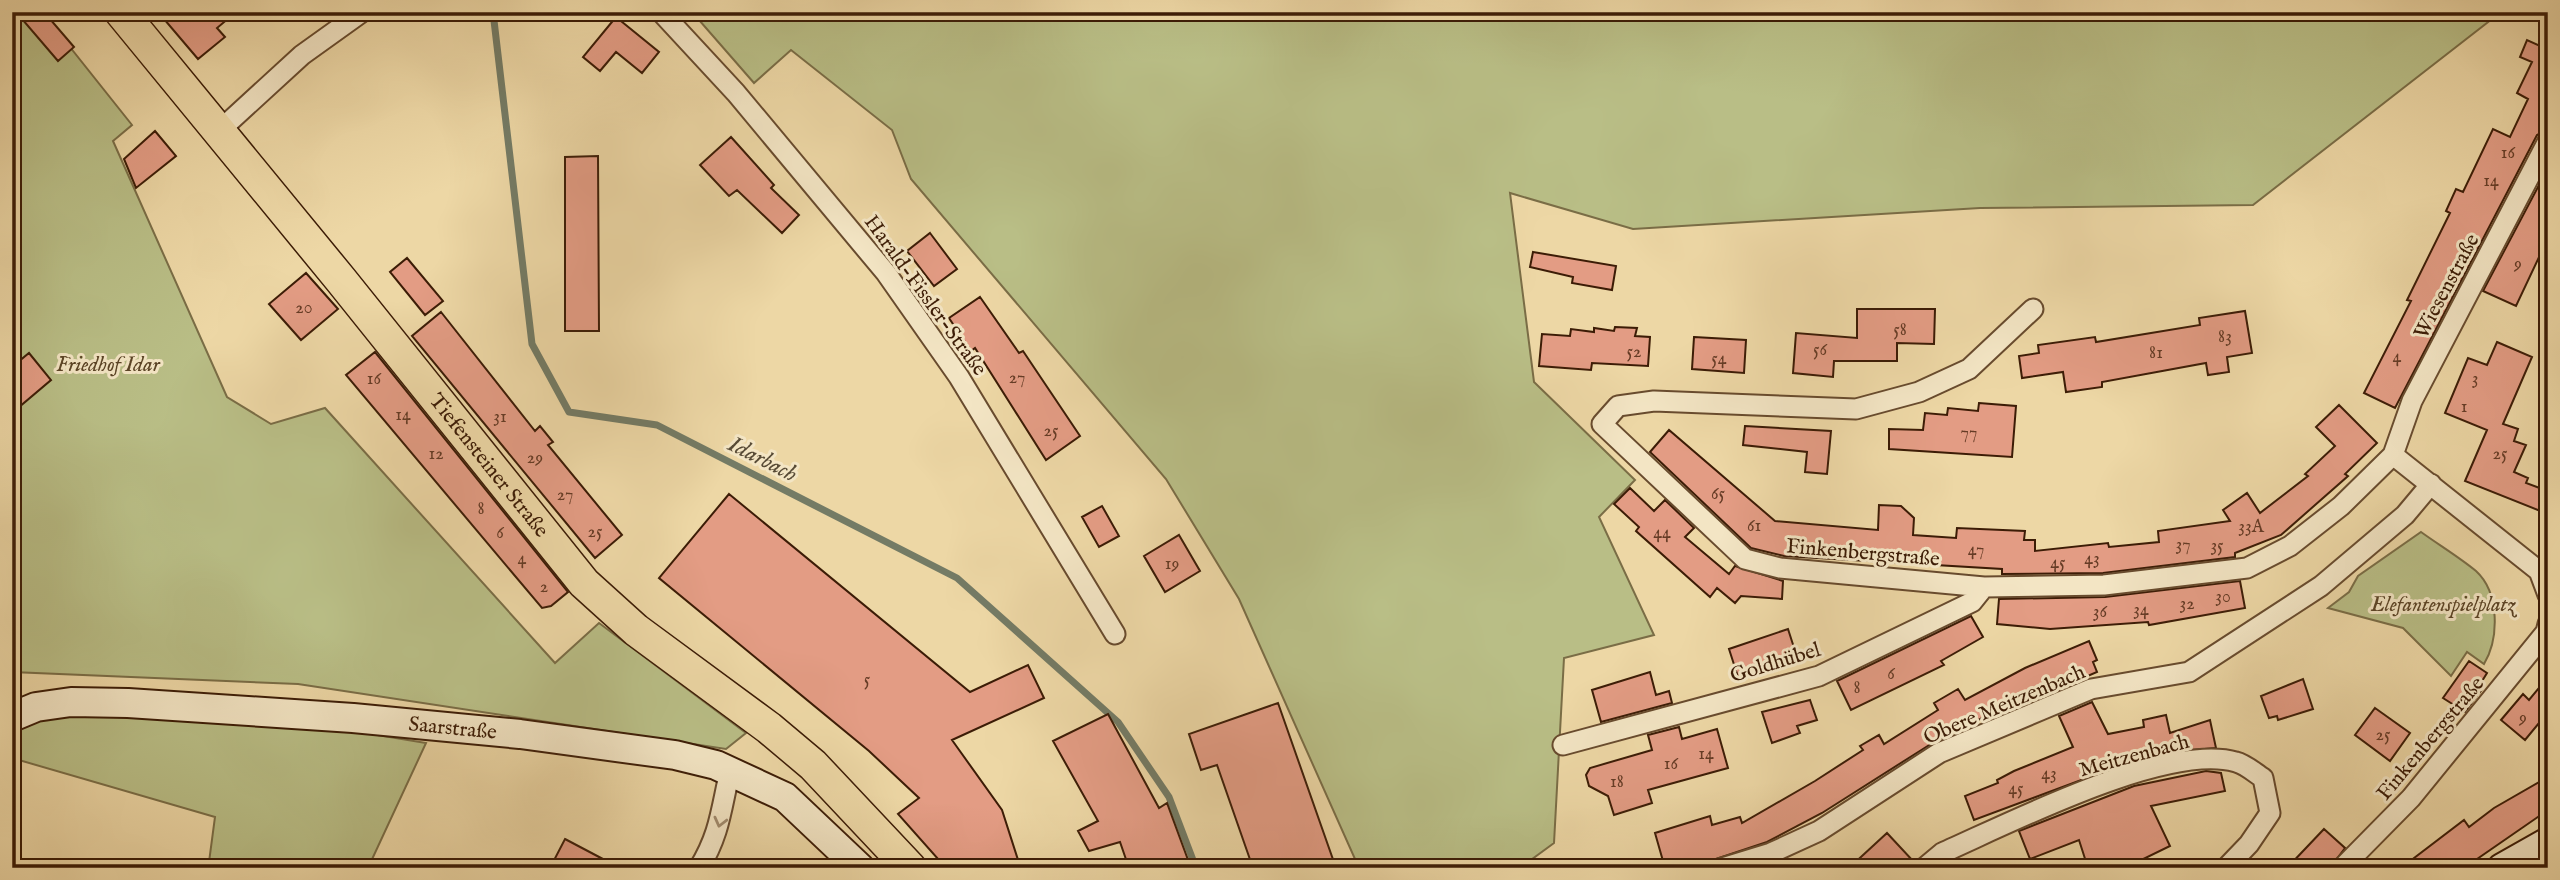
<svg xmlns="http://www.w3.org/2000/svg" width="2560" height="880" font-family="'IM FELL English',serif">
	<rect width="100%" height="100%" fill="#edd7a5"/>
	<filter id="stains"><feTurbulence type="fractalNoise" baseFrequency=".00286" numOctaves="4"/><feColorMatrix values="0 0 0 0 .2 0 0 0 0 .09 0 0 0 0 .02 0 0 0 .5 -.17"/></filter>
	<radialGradient id="worn" r=".72"><stop offset=".6" stop-color="#630" stop-opacity="0"/><stop offset="1" stop-color="#630" stop-opacity=".3"/></radialGradient>
	<path fill="#b9be86" stroke="#7a6d46" stroke-width="2" d="M12,12H42L132,125L113,141L227,397L271,424L325,408L555,663L599,623L746,733L726,749L298,684L12,672Z
		M692,12H2501L2253,205L1980,208L1633,229L1510,193L1534,382L1635,480L1599,517L1654,635L1564,658L1554,843L1520,868H1359L1239,599L1166,479L911,179L892,130L791,50L754,83Z
		M2421,532C2439,545 2459,557 2476,571C2500,593 2499,639 2484,664L2467,652L2451,676L2403,628L2328,608L2349,592L2358,576Z
		M68,710L274,718L426,743L368,868H224L209,862L215,817L12,758V730Z"/>
	<g fill="none" stroke-linecap="round" stroke-linejoin="round">
		<path stroke="#747b65" stroke-width="7" d="M493,12L532,344L569,412L657,425L957,578L1118,722L1169,797L1196,868"/>
	</g>
	<path fill="#e39c84" stroke="#3c1c06" stroke-width="2" d="M16,12H44L74,47L58,61Z
		M158,12H236L217,28L225,37L198,59Z
		M616,17L659,52L642,73L616,52L600,71L583,57Z
		M2548,30V129L2537,135L2395,408L2364,393L2411,301L2407,300L2450,213L2446,211L2456,189L2463,192L2493,129L2510,137L2528,99L2517,93L2532,62L2520,57L2527,40L2540,46Z
		M155,131L176,156L136,188L124,159Z
		M731,137L774,185L771,188L799,215L782,233L737,190L729,196L700,165Z
		M598,156L599,331H565V157Z
		M2548,168V238L2516,306L2483,291Z
		M930,233L957,269L934,286L907,251Z
		M1533,252L1616,266L1612,290L1572,283L1573,277L1530,267Z
		M407,258L443,301L425,315L390,272Z
		M306,273L338,309L301,340L269,304Z
		M980,297L1019,353L1023,351L1080,436L1046,460L975,348L971,351L949,318Z
		M1857,309H1935L1934,344L1897,343V361H1834L1833,377L1793,373L1796,333L1857,338Z
		M2245,311L2252,353L2227,357L2229,372L2208,375L2206,363L2102,382V387L2066,392L2063,372L2022,378L2019,356L2039,353L2038,345L2095,337L2096,342L2200,325L2199,318Z
		M441,312L535,431L540,426L553,442L548,445L622,535L595,558L412,336Z
		M1615,327L1637,328L1635,336L1650,337L1648,366L1592,363L1591,370L1539,366L1542,334L1570,336L1571,329L1594,332V328L1614,331Z
		M1694,337L1746,340L1744,373L1692,369Z
		M2497,342L2532,357L2503,424L2518,429L2514,441L2526,445L2514,472L2528,478L2526,483L2548,491V514L2465,481L2487,430L2445,413L2468,358L2487,365Z
		M375,352L568,592L551,606L542,608L346,375Z
		M29,353L51,380L12,413V367Z
		M1979,403L2016,406L2012,457L1889,449V429L1923,430L1925,413L1947,415L1948,408L1978,411Z
		M2339,405L2377,443L2345,474L2348,476L2281,535L2235,553V557L2103,573L2002,574V569L1784,556L1751,548L1650,452L1669,430L1775,521L1878,530L1879,505L1901,506L1914,518L1913,535L1956,538L1957,528L2025,531L2024,540H2035V551L2108,543L2109,547L2159,542L2158,531L2230,521L2223,510L2247,493L2260,513L2308,476L2305,474L2335,446L2316,427Z
		M1745,426L1831,431L1827,474L1805,472L1807,452L1743,445Z
		M1630,488L1654,511L1665,500L1694,528L1685,537L1729,574L1735,566L1783,581L1782,599L1741,596L1735,603L1717,588L1710,597L1636,531L1639,527L1614,504Z
		M729,494L970,692L1028,665L1044,698L952,740L1002,810L1019,863L1008,868H946L898,814L919,798L869,751L659,578Z
		M1102,506L1119,536L1099,547L1082,517Z
		M1179,535L1200,571L1165,592L1144,556Z
		M2240,581L2245,608L2149,625L2148,622L2050,629L1997,624L1999,599L2105,597Z
		M1971,616L1983,637L1941,661L1944,665L1851,710L1837,681Z
		M1788,629L1798,660L1739,680L1729,649Z
		M2089,641L2097,660L2093,662L2097,672L1991,718L1986,716L1934,742L1822,813L1767,842L1689,868H1665L1655,833L1710,816L1712,825L1740,817L1742,823L1815,781L1863,750L1860,746L1879,735L1884,744L1938,710L1934,703L1958,689L1965,700L2025,668Z
		M2469,661L2487,673L2479,686L2483,688L2465,712L2443,698Z
		M1650,672L1656,695L1669,691L1672,703L1601,722L1592,690Z
		M2548,677V712L2525,740L2501,720L2523,694L2529,700Z
		M2303,679L2313,709L2278,720L2277,716L2269,718L2261,696Z
		M1810,700L1817,720L1797,726L1800,733L1772,743L1762,712Z
		M2092,702L2108,734L2144,727L2143,720L2166,715L2170,733L2210,720L2216,748L2169,752L2127,763L1974,820L1965,796L1998,783L1997,780L2014,771L2073,747L2059,716Z
		M1278,703L1336,868H1253L1217,765L1201,770L1189,734Z
		M2375,708L2410,733L2390,761L2355,735Z
		M1108,714L1159,808L1167,803L1191,868H1129L1120,842L1089,851L1078,831L1098,821L1053,741Z
		M1679,727L1682,739L1717,729L1728,768L1648,790L1652,803L1614,815L1608,796L1589,786L1586,775L1590,768L1652,750L1648,735Z
		M2206,771L2221,773L2225,791L2151,806L2170,846L2125,868H2088L2079,840L2030,859L2019,831L2134,786Z
		M2548,777V810L2464,868H2401L2464,820L2469,827L2494,808Z
		M2324,829L2345,848L2330,868H2287Z
		M1887,833L1914,862L1912,868H1849Z
		M565,839L620,868H550Z"/>
	<g fill="none" stroke-linecap="round" stroke-linejoin="round">
		<defs>
			<path id="street" d="M661,12L736,93L886,273L959,377L1115,634
				M218,132L302,55L362,12
				M2033,309L1969,369L1919,392L1856,409L1654,401L1618,406L1602,424L1745,559L1780,568L1984,587L2104,585L2247,568L2290,546L2341,506L2393,455L2539,571L2548,595
				M2393,455L2412,401L2548,141
				M1563,745L1819,676L1972,602L1984,587
				M699,868C720,834 721,809 730,771
				M1722,868L1771,853L1819,831L1939,753L2041,710L2091,689L2189,672L2321,586L2405,515L2431,484
				M1924,868L1942,853C2008,824 2167,742 2236,762C2245,764 2255,773 2263,778L2270,813L2249,844L2226,868
				M2342,868L2411,798L2546,632L2548,624"/>
			<g id="secondary">
				<path id="s1" d="M12,717L36,707L71,702L128,703L353,718L520,734L675,755L716,765L785,797L860,868"/>
				<path d="M2502,868L2548,842"/>
			</g>
			<g id="primary">
				<path id="s2" d="M121,12L341,280L584,583L636,630L769,728L813,765L910,868"/>
			</g>
		</defs>
		<use href="#street" stroke="#684b2e" stroke-width="23"/>
		<use href="#secondary" stroke="#3c1c06" stroke-width="32"/>
		<use href="#primary" stroke="#3c1c06" stroke-width="35"/>
		<use href="#street" stroke="#f3e5c4" stroke-width="19"/>
		<use href="#secondary" stroke="#f3e5c4" stroke-width="28"/>
		<use href="#primary" stroke="#edd7a5" stroke-width="32"/>
	</g>
	<defs><path id="oneway-chevron" d="M-2-3.5L2.5 0L-2 3.5" fill="none" stroke-width="1.6" stroke-linecap="round" stroke-linejoin="round" transform="scale(1.75)"/></defs>
	<use stroke="#a18b6e" href="#oneway-chevron" transform="translate(720 822) rotate(104)"/>
	<g text-anchor="middle" stroke-width="6" stroke-linejoin="round" paint-order="stroke">
		<g font-size="18" fill="#663c26">
			<text x="2508" y="158">16</text>
			<text x="2491" y="186">14</text>
			<text x="2518" y="269">9</text>
			<text x="304" y="313">20</text>
			<text x="1900" y="335">58</text>
			<text x="2225" y="342">83</text>
			<text x="1820" y="355">56</text>
			<text x="1634" y="357">52</text>
			<text x="2156" y="358">81</text>
			<text x="2397" y="362">4</text>
			<text x="1719" y="364">54</text>
			<text x="1017" y="383">27</text>
			<text x="374" y="384">16</text>
			<text x="2475" y="384">3</text>
			<text x="2464" y="412">1</text>
			<text x="403" y="420">14</text>
			<text x="500" y="422">31</text>
			<text x="1051" y="436">25</text>
			<text x="1969" y="438">77</text>
			<text x="436" y="459">12</text>
			<text x="2500" y="459">25</text>
			<text x="535" y="463">29</text>
			<text x="1718" y="499">65</text>
			<text x="565" y="500">27</text>
			<text x="481" y="514">8</text>
			<text x="1754" y="531">61</text>
			<text x="2251" y="532">33A</text>
			<text x="595" y="537">25</text>
			<text x="500" y="538">6</text>
			<text x="1662" y="538">44</text>
			<text x="2183" y="550">37</text>
			<text x="2217" y="551">35</text>
			<text x="1976" y="555">47</text>
			<text x="522" y="564">4</text>
			<text x="2092" y="564">43</text>
			<text x="2058" y="568">45</text>
			<text x="1172" y="569">19</text>
			<text x="544" y="592">2</text>
			<text x="2223" y="602">30</text>
			<text x="2187" y="609">32</text>
			<text x="2141" y="615">34</text>
			<text x="2100" y="617">36</text>
			<text x="1891" y="679">6</text>
			<text x="867" y="685">5</text>
			<text x="1857" y="693">8</text>
			<text x="2523" y="723">9</text>
			<text x="2383" y="740">25</text>
			<text x="1706" y="759">14</text>
			<text x="1671" y="769">16</text>
			<text x="2049" y="779">43</text>
			<text x="1617" y="787">18</text>
			<text x="2016" y="794">45</text>
		</g>
		<g font-size="21" fill="#3c1c06" stroke="#f3e5c4">
			<text transform="translate(2446 286) rotate(-62)" y="7">Wiesenstraße</text>
			<text transform="translate(926 295) rotate(54)" y="7">Harald-Fissler-Straße</text>
			<text dy="7" stroke="none"><textPath href="#s2" startOffset="584">Tiefensteiner Straße</textPath></text>
			<text transform="translate(1863 552) rotate(5)" y="7">Finkenbergstraße</text>
			<text transform="translate(1775 662) rotate(-17)" y="7">Goldhübel</text>
			<text transform="translate(2004 704) rotate(-23)" y="7">Obere Meitzenbach</text>
			<text dy="7" stroke="none"><textPath href="#s1" startOffset="444">Saarstraße</textPath></text>
			<text transform="translate(2430 738) rotate(-50)" y="7">Finkenbergstraße</text>
			<text transform="translate(2134 755) rotate(-15)" y="7">Meitzenbach</text>
		</g>
		<g font-size="21" font-style="italic" fill="#5b4426" stroke="#f3e5c4">
			<text x="108" y="371">Friedhof Idar</text>
			<text x="2443" y="611">Elefantenspielplatz</text>
		</g>
		<g font-size="23" font-style="italic" fill="#584b36" stroke="#f3e5c4">
			<text transform="translate(763 458) rotate(27)" y="8">Idarbach</text>
		</g>
	</g>
	<rect width="2560" height="880" fill="none" stroke="#edd7a5" stroke-width="42"/>
	<rect x="14" y="14" width="2532" height="852" fill="none" stroke="#3c1c06" stroke-width="3.5"/>
	<rect x="21" y="21" width="2518" height="838" fill="none" stroke="#3c1c06" stroke-width="2"/>
	<rect width="100%" height="100%" filter="url(#stains)"/>
	<rect width="100%" height="100%" fill="url(#worn)"/>
</svg>
